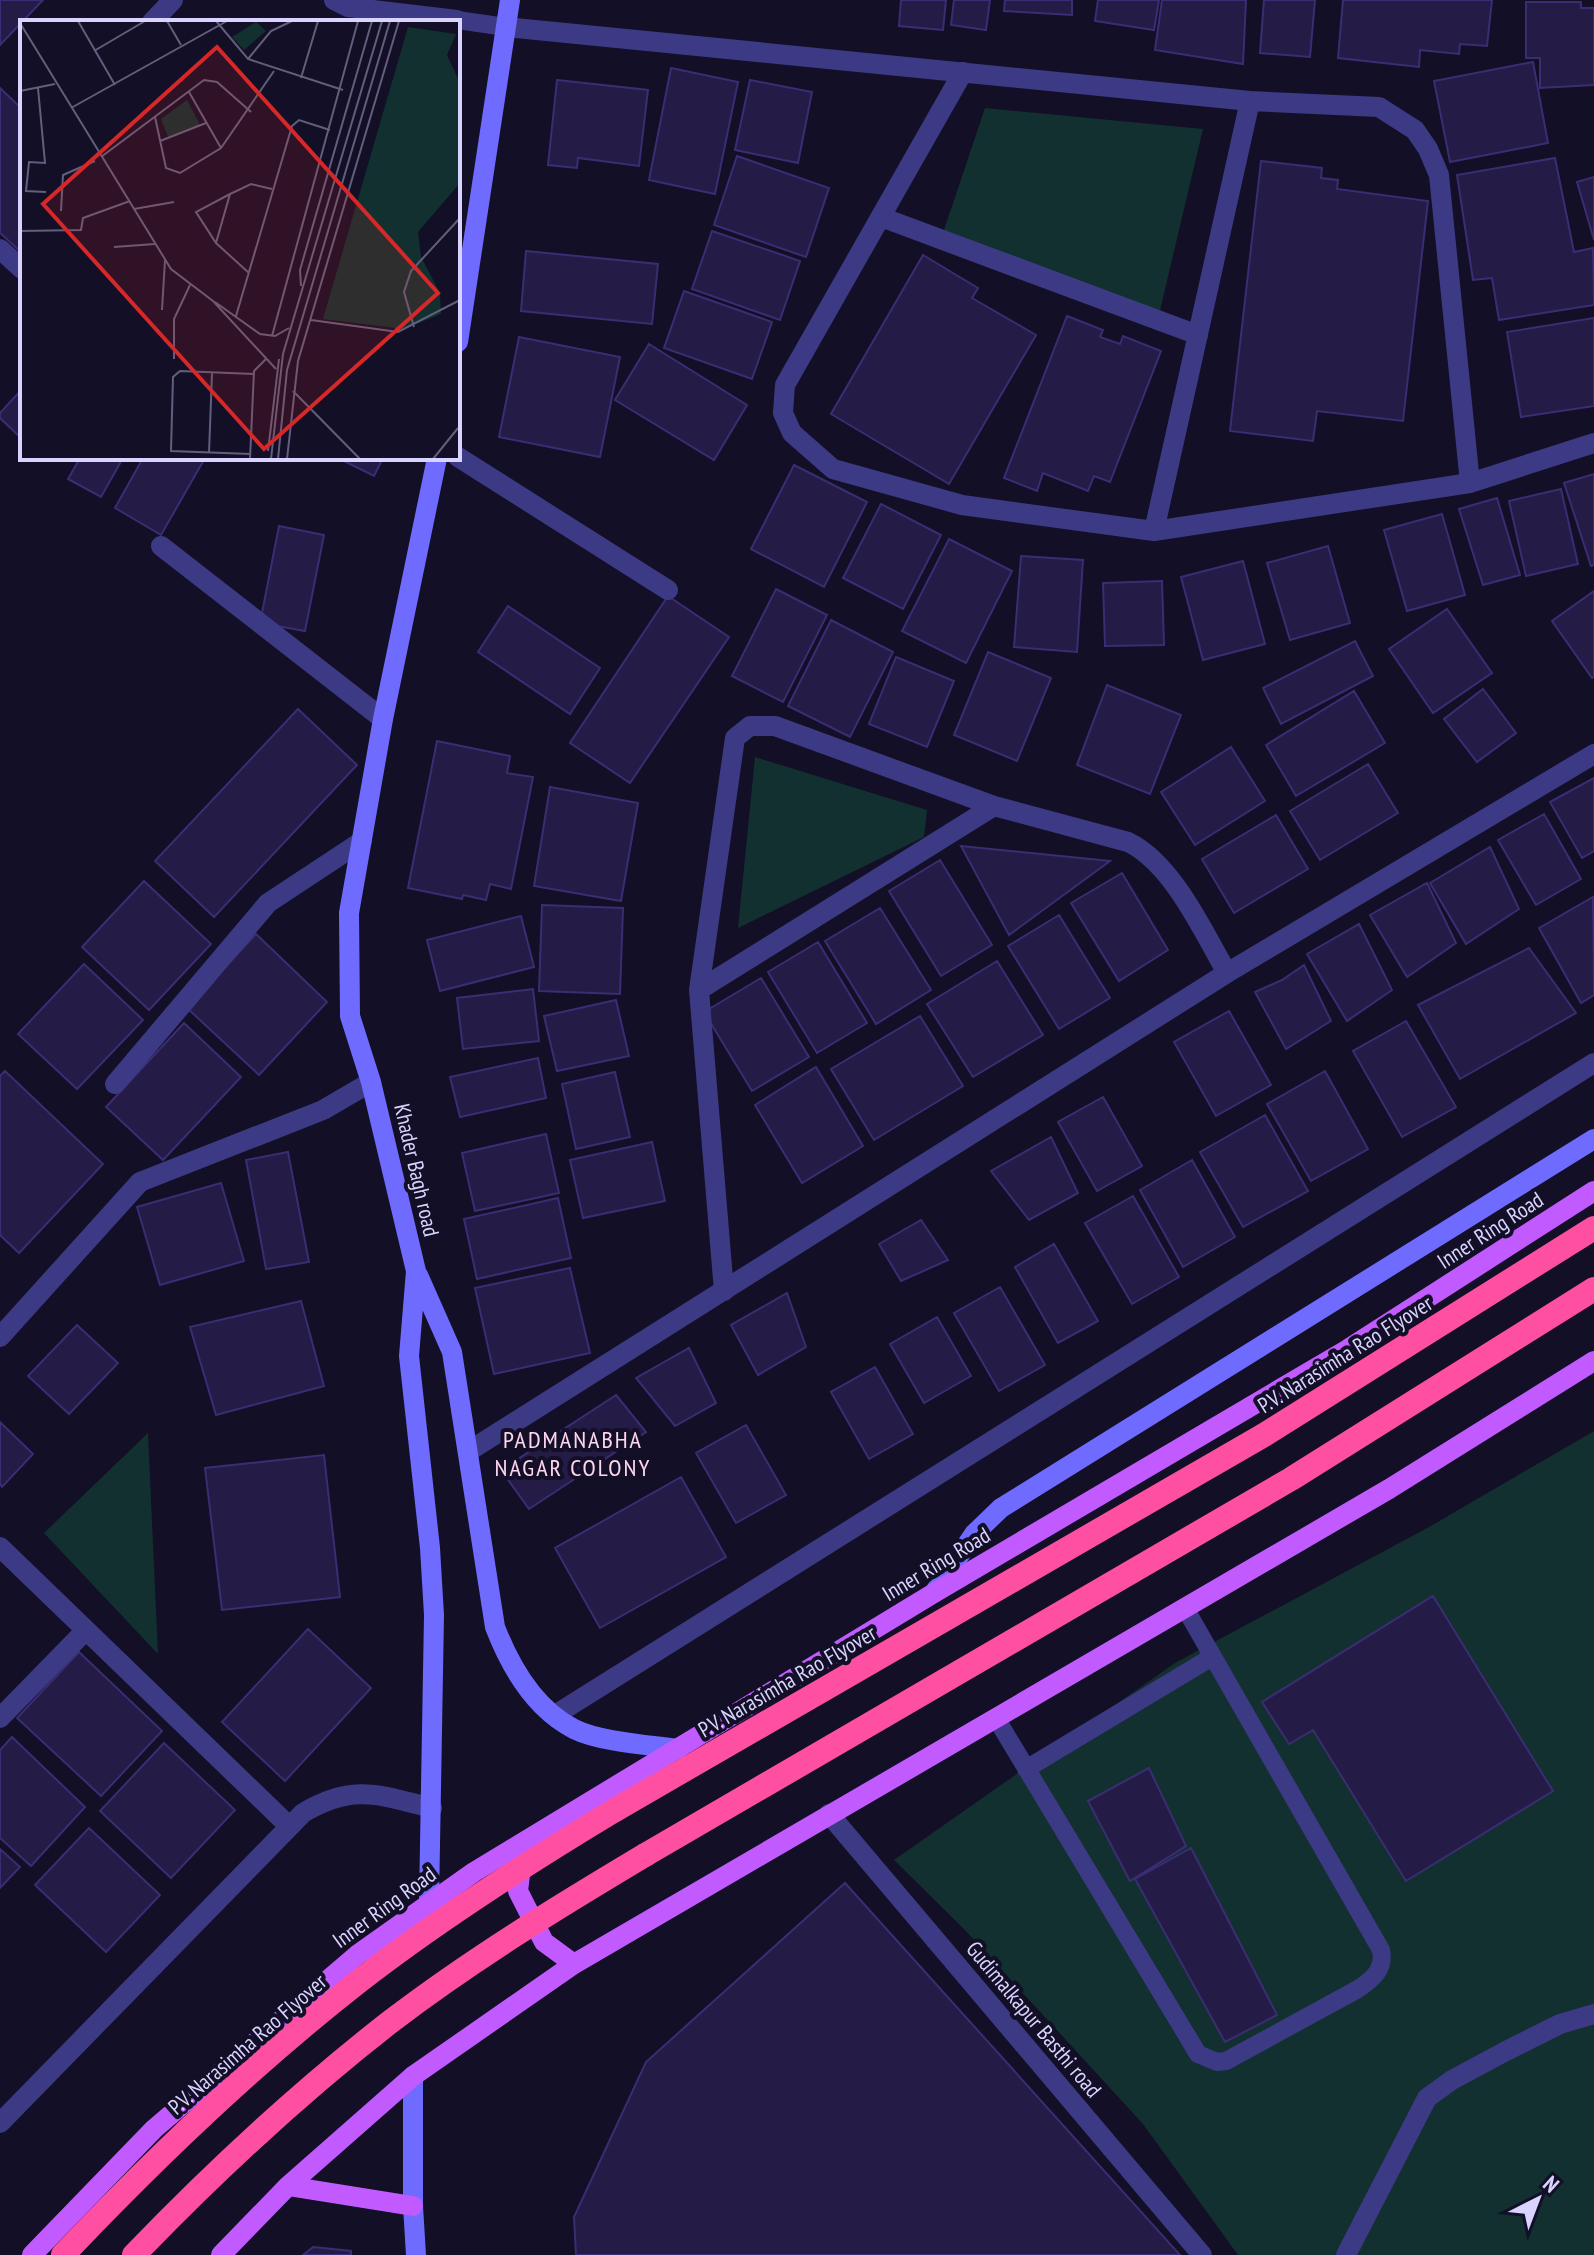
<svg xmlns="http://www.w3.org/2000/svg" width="1594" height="2255" font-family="'PT Sans Narrow',sans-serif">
	<rect width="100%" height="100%" fill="#130f26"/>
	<path fill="#12302f" d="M985,108L1203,129L1158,319L943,233Z
		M755,757L927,810L924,837L738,928Z
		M1594,1431V2255H1238L1143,2124L964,1929L894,1860L1175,1663L1429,1527Z
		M148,1433L158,1654L44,1533Z"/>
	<path fill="#241b47" stroke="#3b2d73" stroke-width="2" d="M0,0H43L0,45Z
		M901,0H946L943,30L899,26Z
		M954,0H990L986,30L951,25Z
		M1005,0H1072V15L1004,11Z
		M1098,0H1159L1154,30L1095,21Z
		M1162,0H1246L1243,64L1155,50Z
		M1264,0H1315L1310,57L1260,53Z
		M1343,0H1492L1487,46L1460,44L1459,54L1420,50L1419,67L1338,58Z
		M1526,2H1581V8H1594V85L1540,88V58H1526Z
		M1533,62L1548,143L1450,162L1434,81Z
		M671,68L738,82L715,194L649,180Z
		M557,80L648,90L639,166L578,158L577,168L548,165Z
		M750,80L812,92L798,163L735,150Z
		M0,88L22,109V253L0,233Z
		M737,156L829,188L806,257L714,225Z
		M1555,158L1574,252L1593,248L1594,305L1499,320L1492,278L1473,280L1457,175Z
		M1261,161L1322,168L1321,178L1338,180L1337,189L1428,201L1403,421L1317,411L1313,441L1230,431Z
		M1594,177V240L1577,182Z
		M712,231L800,261L780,320L692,289Z
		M526,251L658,264L652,324L521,311Z
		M923,255L978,288L972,298L1036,335L949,484L831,414Z
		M684,291L772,322L752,379L664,348Z
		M1067,316L1103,330L1100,337L1120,344L1123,336L1161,351L1110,482L1094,476L1088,491L1043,473L1037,491L1004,478Z
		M1594,318V406L1521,417L1507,332Z
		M519,337L620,357L600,457L499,437Z
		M649,344L747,405L714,460L615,400Z
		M22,389V439L0,418V413Z
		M80,458H123L101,497L68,479Z
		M143,458H205L161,535L115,508Z
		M338,458H383L374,476Z
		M794,465L867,502L824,587L751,549Z
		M1594,474V565L1591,566L1564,483Z
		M1561,489L1578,564L1526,576L1509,501Z
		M1497,498L1520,575L1483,585L1459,509Z
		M881,504L941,535L903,609L843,578Z
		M1442,514L1465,595L1407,611L1384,530Z
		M279,526L324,535L305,631L260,623Z
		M949,539L1012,571L966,663L902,631Z
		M1328,546L1350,623L1290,640L1267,563Z
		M1021,556L1083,560L1077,652L1014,647Z
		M1243,561L1265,644L1203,660L1181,577Z
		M1162,581L1164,645L1105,646L1103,583Z
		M776,589L827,615L783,702L732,676Z
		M1594,591V677L1592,678L1552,621Z
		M668,596L729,637L630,783L570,743Z
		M508,606L600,668L570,714L478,652Z
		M1447,609L1492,673L1433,713L1389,649Z
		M831,620L893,652L850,737L788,706Z
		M1355,641L1373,676L1281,724L1263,688Z
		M988,652L1051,678L1017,761L954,735Z
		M896,657L954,681L927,747L869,724Z
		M1107,685L1181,715L1150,794L1077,765Z
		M1483,689L1516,733L1477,762L1444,719Z
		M1354,691L1385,743L1296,796L1266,745Z
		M298,709L357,765L214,917L155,861Z
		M437,741L510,756L507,773L533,777L511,889L490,884L486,900L463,895L462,899L408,888Z
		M1231,747L1265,801L1195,845L1161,792Z
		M1368,764L1398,813L1320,860L1290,811Z
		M1594,778V851L1582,858L1550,802Z
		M550,787L638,803L621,901L534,886Z
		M1544,814L1581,879L1536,905L1498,840Z
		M1276,815L1308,869L1234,913L1202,859Z
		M961,846L1110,861L1009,935Z
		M1490,847L1519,909L1466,944L1430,883Z
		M940,860L992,945L941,976L889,891Z
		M1122,873L1168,950L1119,981L1071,903Z
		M144,881L211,944L149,1010L82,947Z
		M1427,883L1456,943L1407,977L1370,915Z
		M1593,897L1594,995L1581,1003L1539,928Z
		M542,905L623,908L620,994L539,991Z
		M880,908L931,990L876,1024L825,941Z
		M1059,915L1110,998L1059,1029L1008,946Z
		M521,916L534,967L440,991L427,940Z
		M1359,924L1392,990L1347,1021L1307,954Z
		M256,934L327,1002L259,1075L187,1008Z
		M818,942L867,1023L817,1053L768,972Z
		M1529,948L1576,1013L1460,1079L1418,1005Z
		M997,961L1043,1035L973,1077L927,1004Z
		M84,964L143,1020L77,1089L18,1034Z
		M1304,965L1331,1021L1286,1049L1255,992L1282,980Z
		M761,978L809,1057L752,1091L704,1012Z
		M533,989L539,1041L463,1049L457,998Z
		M616,1000L629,1056L557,1071L544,1016Z
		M1229,1011L1271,1085L1216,1116L1174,1042Z
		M920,1016L963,1086L874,1140L831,1069Z
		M1406,1021L1456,1107L1402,1137L1353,1051Z
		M184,1023L241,1077L163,1160L106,1107Z
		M538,1058L546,1098L460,1117L450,1077Z
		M816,1067L863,1146L802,1183L755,1105Z
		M5,1071L103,1164L19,1253L0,1235V1076Z
		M1325,1071L1368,1149L1311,1181L1267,1104Z
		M615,1072L630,1137L576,1149L562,1084Z
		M1103,1097L1142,1166L1097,1191L1058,1122Z
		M1265,1115L1308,1191L1243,1227L1200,1152Z
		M546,1134L559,1193L475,1211L462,1153Z
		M1051,1137L1078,1193L1029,1220L991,1171Z
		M652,1142L665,1201L583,1218L570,1160Z
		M288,1152L309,1262L266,1269L246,1160Z
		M1192,1160L1235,1237L1183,1267L1140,1190Z
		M221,1183L244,1261L160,1285L137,1207Z
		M1133,1196L1179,1277L1132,1304L1085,1223Z
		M558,1198L571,1258L477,1279L464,1219Z
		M921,1220L948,1260L901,1281L879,1244Z
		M1054,1244L1098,1321L1058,1343L1015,1267Z
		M570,1268L590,1353L494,1374L475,1288Z
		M1000,1287L1045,1365L999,1391L954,1313Z
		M787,1293L806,1347L758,1375L731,1325Z
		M301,1301L324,1386L216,1415L190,1327Z
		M937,1317L971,1376L924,1403L890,1344Z
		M77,1325L118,1363L69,1414L28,1376Z
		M689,1348L716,1403L675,1426L636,1378Z
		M875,1367L913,1434L869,1459L831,1392Z
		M616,1395L646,1432L529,1509L501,1470Z
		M0,1422L33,1454L2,1487L0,1484Z
		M746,1425L786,1495L736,1523L696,1453Z
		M324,1455L340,1597L222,1610L205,1468Z
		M681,1477L726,1557L600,1628L555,1548Z
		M1433,1596L1553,1791L1406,1881L1313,1730L1289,1744L1262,1702Z
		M308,1629L371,1688L285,1781L222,1722Z
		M79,1652L162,1731L101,1796L17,1718Z
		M12,1737L85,1807L31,1866L0,1838V1750Z
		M164,1743L235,1810L171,1878L100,1811Z
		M1149,1768L1186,1846L1130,1881L1088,1801Z
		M89,1828L160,1895L106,1952L35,1885Z
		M1191,1848L1277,2015L1225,2042L1135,1879Z
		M0,1849L20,1867L0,1888Z
		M845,1883L1180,2255H576L574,2217L646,2062Z
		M313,2247L351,2251V2255H303Z"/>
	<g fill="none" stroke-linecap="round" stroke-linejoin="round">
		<path stroke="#3d3a85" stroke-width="18" d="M457,20L506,27
			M996,1718L1198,2054L1217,2062L1226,2061L1358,1989C1373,1979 1385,1969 1381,1950L1185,1608
			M1026,1769L1212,1657"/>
		<path stroke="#3d3a85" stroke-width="20" d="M334,0L348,7L457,20
			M152,22L173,0
			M506,27L1250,101L1379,107L1415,130L1428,149L1439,175L1470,483
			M963,72L785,385L783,413L792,433L833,469L962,505L1154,531L1470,483L1594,443
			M881,217L1198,335
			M0,249L22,269
			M458,457L668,590
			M1154,531L1250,101
			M161,546L383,719
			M699,990L994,806L1128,842C1172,863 1203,931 1227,973
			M115,1084L268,903L362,841
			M724,1291L699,990L735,738L750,726H775L994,806
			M0,1337L140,1182L323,1110L371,1082
			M469,1451L1227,973L1594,754
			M0,1547L289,1826
			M555,1715L1594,1063
			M0,1718L86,1630
			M829,1814L1202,2255
			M0,2123L303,1813C353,1783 379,1795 432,1808
			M1346,2255L1427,2098L1452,2080L1506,2051L1560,2024L1594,2014"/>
		<path stroke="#6f6bff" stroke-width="20" d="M458,342L510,0
			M418,1275L452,1352L495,1627C510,1666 535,1709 574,1729C600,1742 649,1745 678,1749
			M934,1593L974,1534L1001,1508L1594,1139
			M429,1902L434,1615L430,1548L409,1356L416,1271L371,1082L350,1016L349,913L383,719L437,458
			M413,2076V2206L416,2255"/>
		<path stroke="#c25bff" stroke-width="20" d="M522,1858L518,1891L544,1942L574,1964
			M288,2186L413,2206
			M32,2255L154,2129L357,1955L474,1872L934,1593L1348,1349L1594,1191
			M221,2255L288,2186L413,2076L574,1964L1389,1489L1594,1361"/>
		<path stroke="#ff4fa3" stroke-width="24" d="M615,1810L1264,1435L1594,1228
			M645,1855L1291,1479L1594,1289"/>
		<path stroke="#ff4fa3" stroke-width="24" d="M63,2255C155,2158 252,2065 358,1982C439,1919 527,1863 615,1810
			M134,2255C214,2172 299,2093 390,2022C471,1960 558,1907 645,1855"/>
	</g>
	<g text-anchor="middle" stroke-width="8" stroke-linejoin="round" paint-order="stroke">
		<g font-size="22" fill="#d9d4ff" stroke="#130f26">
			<text transform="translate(417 1170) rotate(77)" y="8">Khader Bagh road</text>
			<text transform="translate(1490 1230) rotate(-33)" y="8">Inner Ring Road</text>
			<text transform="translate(1345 1354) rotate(-32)" y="8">P.V. Narasimha Rao Flyover</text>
			<text transform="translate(936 1564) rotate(-31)" y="8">Inner Ring Road</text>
			<text transform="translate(787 1681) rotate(-30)" y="8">P.V. Narasimha Rao Flyover</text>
			<text transform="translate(384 1907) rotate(-36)" y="8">Inner Ring Road</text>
			<text transform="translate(1034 2019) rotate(50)" y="8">Gudimalkapur Basthi road</text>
			<text transform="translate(247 2044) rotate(-41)" y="8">P.V. Narasimha Rao Flyover</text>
		</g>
		<g font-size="24" letter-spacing="2" fill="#ffd6f0" stroke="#130f26">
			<text x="573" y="1448">PADMANABHA<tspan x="573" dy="28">NAGAR COLONY</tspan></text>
		</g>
	</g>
	<g transform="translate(20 20)">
		<rect width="440" height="440" fill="#130f26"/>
		<path d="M236,2L246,11L224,30L212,17ZM388,7L436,14L427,35L440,63V163L398,212L401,237L420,273L421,294L384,309L303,299ZM167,80L180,105L149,119L141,99Z" fill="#12302f"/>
		<path fill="none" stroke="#625e7d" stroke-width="2" d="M58,1L95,65M147,1L161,25M196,1L228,39L323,70M0,3L151,249L193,281L256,349M74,31L125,1M228,39L251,11L272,1M281,58L298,1M18,68L25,143L9,142L6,171L26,172M0,71L35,64M169,72L201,128M51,88L207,1M135,97L146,148L160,153L201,128L254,51M140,121L186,103M81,137L184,60L197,62L231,92M210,174L176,192L196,223L229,253M114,189L154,182M41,191L43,155L75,141M0,211L61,210L63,198L110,181M196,223L210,174L231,164L252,169M94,227L135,224M281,266L280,250L352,1M195,282L240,314L255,316L269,308M142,290L145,240M216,296L272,106L279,100L310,110M291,300L378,312L440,280M394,307L384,272L391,251L440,198M252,316L338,1M154,339V299L170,265M273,371L340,439M248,431L259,339M189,433L192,353M231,434L151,431L153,357L160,351L234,354M230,439L234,351L247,338M251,439L263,334L362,1M258,439L267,350L370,1M267,439L278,341L379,1M413,439L438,408"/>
		<path fill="#d62828" fill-opacity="0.15" stroke="#d62828" stroke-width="4" d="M197,27L418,273L244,429L23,184Z"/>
		<rect width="440" height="440" fill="none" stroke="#d9d4ff" stroke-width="4"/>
	</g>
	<g transform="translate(1538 2199) rotate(42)" stroke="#130f26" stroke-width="6" paint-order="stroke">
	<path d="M0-6L14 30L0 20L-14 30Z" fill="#d9d4ff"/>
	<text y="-12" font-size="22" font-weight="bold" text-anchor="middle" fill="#d9d4ff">N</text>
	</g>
</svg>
